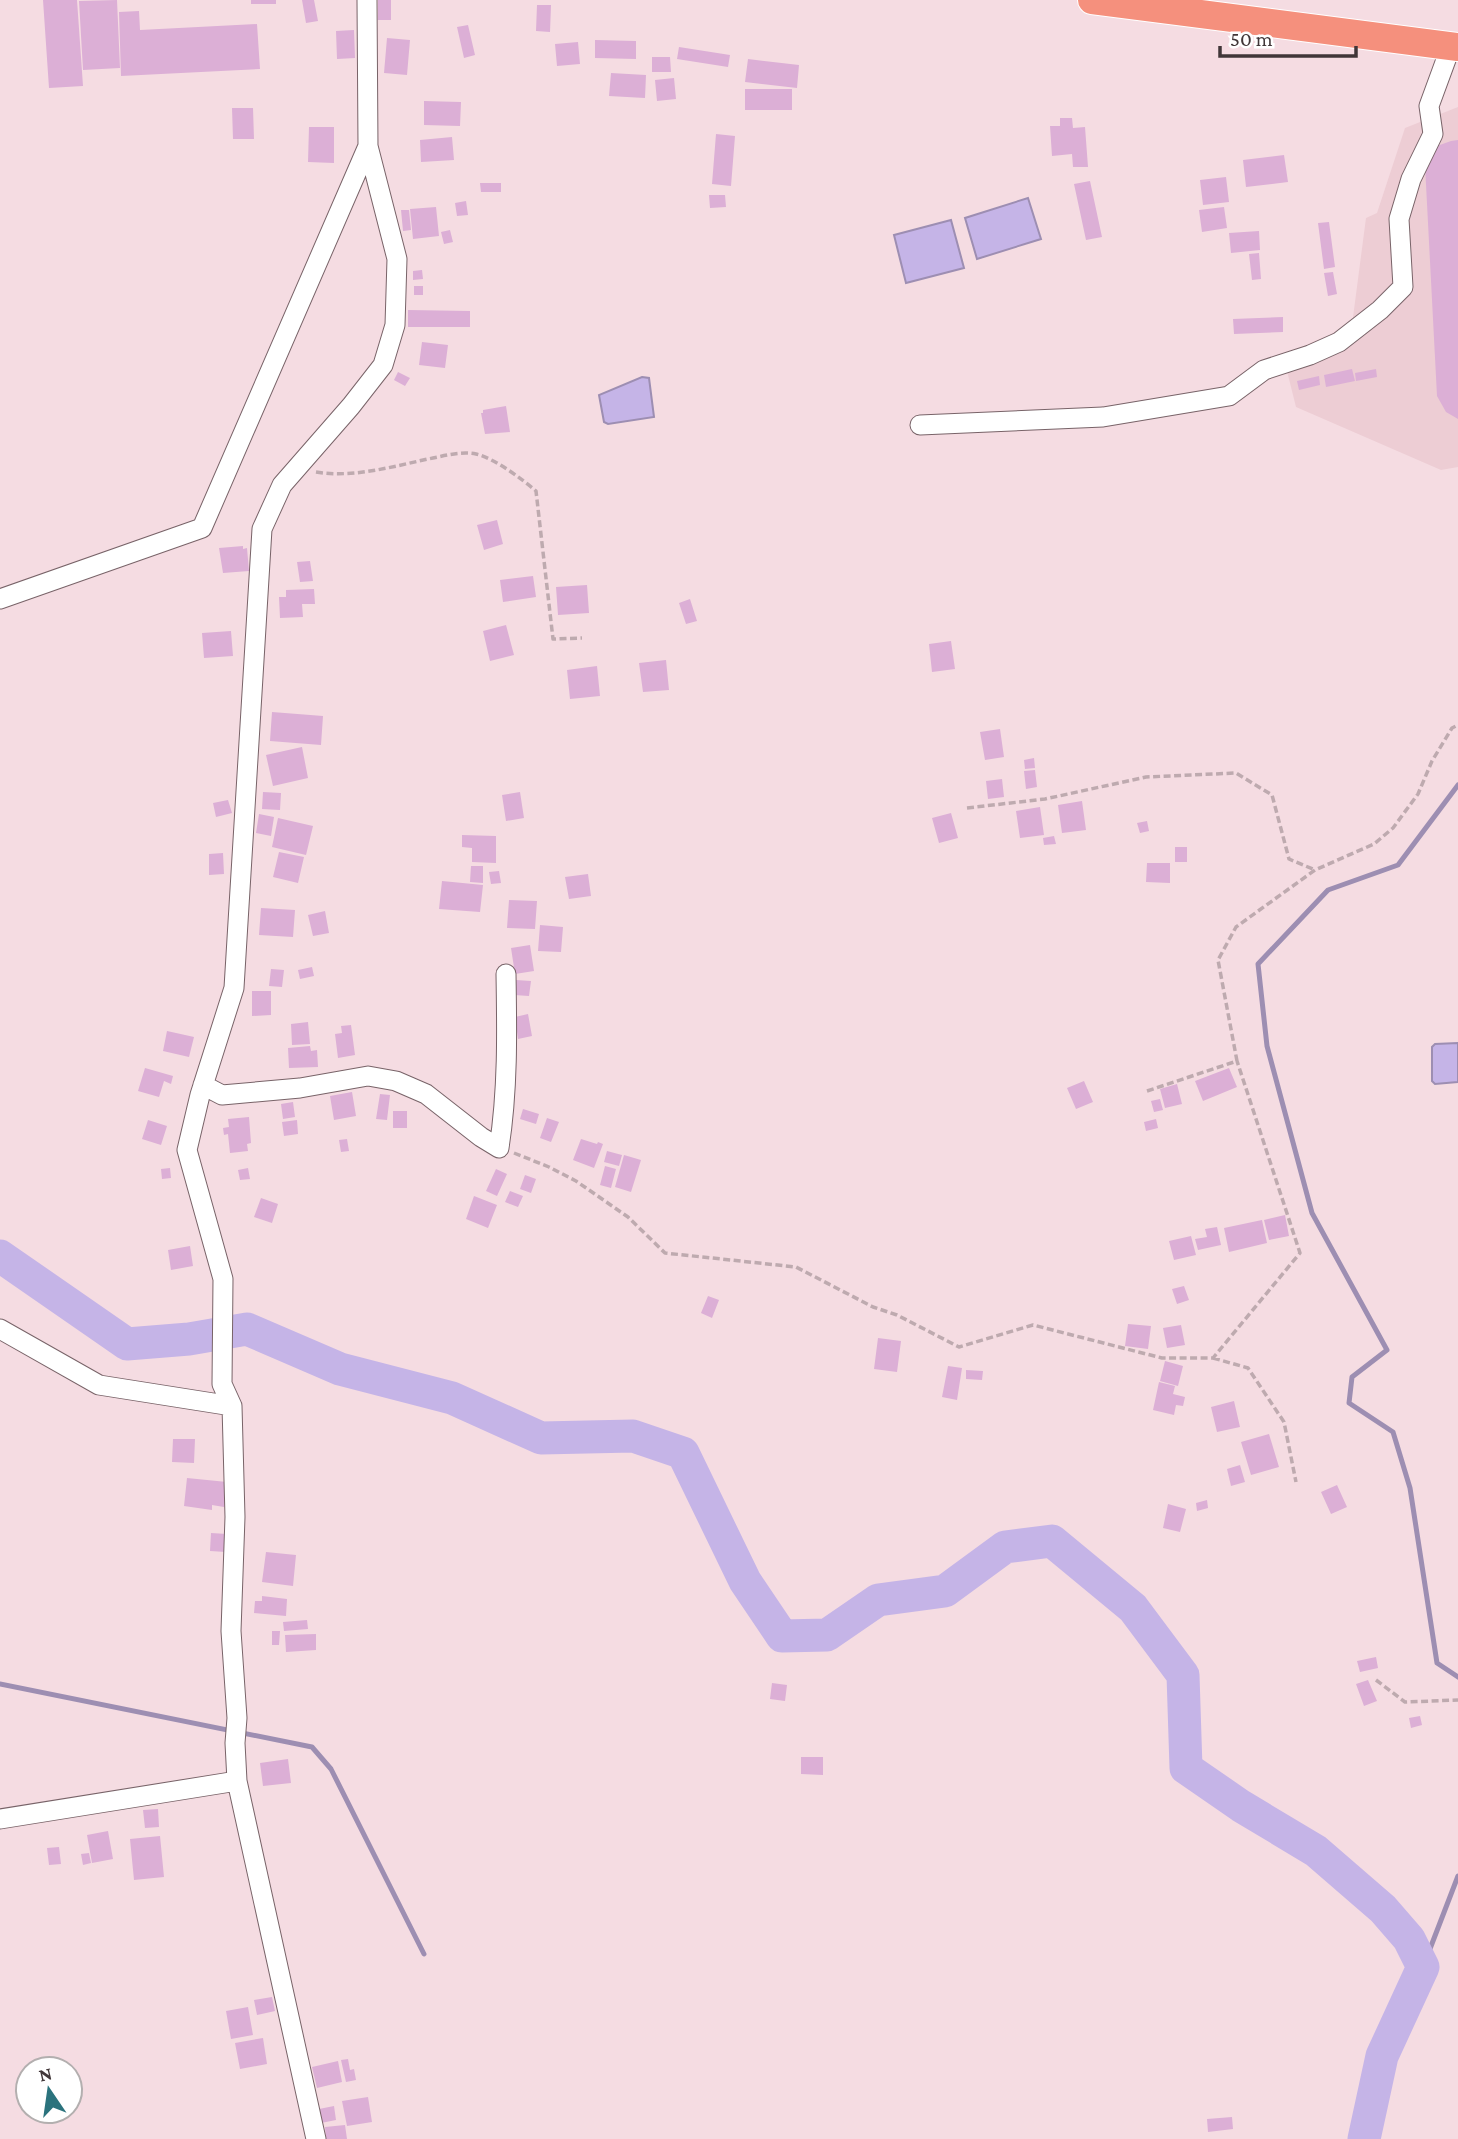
<svg xmlns="http://www.w3.org/2000/svg" width="1458" height="2139" font-family="'Crimson Pro',serif">
	<rect width="100%" height="100%" fill="#f5dce2"/>
	<path fill="#edcdd4" d="M1458,107V467L1441,470L1296,407L1283,355L1352,325L1366,218L1377,213L1405,128Z"/>
	<path fill="#c5b4e7" stroke="#9d8eb2" stroke-width="2" d="M1028,198L1041,239L977,259L965,218Z
		M951,220L964,268L906,283L894,235Z
		M642,377L649,378L654,417L608,424L604,422L599,395Z
		M1458,1043V1082L1435,1084L1432,1081V1047L1435,1044Z"/>
	<g fill="none" stroke-linecap="round" stroke-linejoin="round">
		<path stroke="#9d8eb2" stroke-width="5" d="M1458,785L1398,865L1328,890L1258,964L1267,1046L1312,1213L1387,1350L1352,1377L1349,1403L1393,1432L1410,1488L1437,1663L1458,1677
			M0,1684L312,1747L331,1769L424,1954
			M1423,1967L1458,1876"/>
		<path stroke="#c5b4e7" stroke-width="33" d="M0,1256L127,1344L189,1339L247,1329L340,1369L452,1398L541,1438L633,1436L683,1453L745,1581L782,1636L827,1635L878,1600L945,1591L1005,1547L1052,1541L1133,1608L1183,1675L1186,1768L1241,1806L1316,1851L1383,1909L1409,1939L1423,1967L1382,2056L1364,2139"/>
	</g>
	<path fill="#dcafd6" d="M43,0H77L83,86L49,88Z
		M117,0L120,68L83,70L79,1Z
		M251,0H276V4H251Z
		M302,0H314L318,21L306,23Z
		M378,0H391V20H378Z
		M537,5H551L550,32L536,31Z
		M139,11L140,30L257,24L260,69L121,76L119,12Z
		M468,25L475,55L464,58L457,27Z
		M354,30L355,58L337,59L336,31Z
		M387,38L410,40L407,75L384,73Z
		M595,40L636,41V59L595,58Z
		M578,42L580,64L557,66L555,44Z
		M679,47L730,55L728,67L677,59Z
		M652,57H670L671,72H652Z
		M748,59L799,65L797,88L745,82Z
		M611,73L646,75L645,98L609,96Z
		M674,78L676,99L657,101L655,80Z
		M745,89H792V110H745Z
		M424,101L461,102L460,126L424,125Z
		M232,108H253L254,139H233Z
		M1060,118H1072L1073,128L1085,127L1088,167H1073L1072,154L1052,156L1050,126H1060Z
		M309,127H334V163L308,162Z
		M716,134L735,136L731,186L712,184Z
		M452,137L454,160L421,162L420,140Z
		M1458,140V419L1446,412L1437,396L1425,165L1437,146L1451,141Z
		M1284,155L1288,182L1246,187L1243,160Z
		M1226,177L1229,202L1203,205L1200,180Z
		M1090,181L1102,237L1086,240L1074,184Z
		M480,183H501V192H481Z
		M709,195H725L726,207L710,208Z
		M466,201L468,215L457,216L455,203Z
		M436,207L439,236L413,239L410,209Z
		M1224,207L1227,228L1202,232L1199,210Z
		M401,210H409L411,230L403,231Z
		M1329,222L1335,267L1324,269L1318,223Z
		M450,230L453,242L444,244L441,232Z
		M1259,231L1260,250L1231,253L1229,233Z
		M1259,253L1261,279L1252,280L1249,254Z
		M422,270L423,279L413,280V271Z
		M1333,272L1337,294L1328,296L1324,273Z
		M414,286H423V295H414Z
		M408,310L470,311V327H408Z
		M1283,317V332L1234,334L1233,319Z
		M422,342L448,345L445,368L419,365Z
		M1352,369L1355,381L1326,387L1324,375Z
		M1376,369L1377,377L1356,381L1355,373Z
		M398,372L410,378L405,386L394,380Z
		M1319,376L1320,385L1299,390L1297,381Z
		M506,406L510,432L485,434L481,413H483V410Z
		M497,520L503,544L484,550L477,525Z
		M243,546V549L247,548L249,571L223,573L219,548Z
		M310,561L313,581L300,582L297,562Z
		M533,576L536,597L503,602L500,580Z
		M587,585L589,613L558,615L556,587Z
		M314,589L315,604H302L303,617L280,618L279,597H286V590Z
		M690,599L697,621L686,624L679,603Z
		M506,625L514,655L490,661L483,631Z
		M231,631L233,656L204,658L202,633Z
		M951,641L955,669L932,672L929,644Z
		M666,660L669,690L643,692L639,663Z
		M597,666L600,696L570,699L567,670Z
		M272,712L323,716L321,745L270,741Z
		M1000,729L1004,757L985,760L980,732Z
		M302,747L308,778L273,786L266,755Z
		M1034,758L1035,768L1025,769L1024,760Z
		M1035,770L1037,787L1026,789L1024,771Z
		M1002,779L1004,797L988,799L986,781Z
		M263,792L281,793L280,810L262,809Z
		M520,792L524,818L506,821L502,795Z
		M228,800L232,813L216,817L213,803Z
		M1082,801L1086,830L1062,833L1058,805Z
		M1040,807L1044,835L1020,838L1016,811Z
		M951,813L958,838L939,843L932,818Z
		M259,814L274,817L271,836L256,833Z
		M278,818L313,826L306,855L272,847Z
		M1147,821L1149,831L1140,833L1137,823Z
		M462,835L496,836V863L472,862V848L462,847Z
		M1054,836L1056,844L1044,845L1043,838Z
		M1175,847H1187V862H1175Z
		M279,852L304,857L298,883L273,877Z
		M223,853L224,874L209,875V854Z
		M1147,863H1170V883L1146,882Z
		M471,866H483V883L470,882Z
		M499,871L501,883L491,884L489,872Z
		M588,874L591,896L569,899L565,877Z
		M442,881L483,885L480,912L439,909Z
		M509,900L537,901L535,929L507,928Z
		M261,908L295,910L293,937L259,935Z
		M325,911L329,933L313,936L308,915Z
		M540,925L563,927L561,952L538,951Z
		M530,945L534,971L515,974L511,948Z
		M312,967L314,976L300,979L298,970Z
		M271,969L284,970L282,987L269,986Z
		M516,980L531,981L529,996L514,995Z
		M252,991H271V1015L252,1016Z
		M528,1014L532,1036L518,1039L515,1017Z
		M308,1022L310,1044L292,1045L291,1024Z
		M351,1025L355,1055L338,1058L335,1034L342,1033L341,1026Z
		M167,1031L194,1037L189,1057L163,1051Z
		M310,1046L311,1051L317,1050L318,1067L289,1068L288,1048Z
		M145,1068L173,1076L171,1084L164,1081L159,1097L138,1091Z
		M1229,1068L1237,1087L1203,1101L1195,1081Z
		M1084,1081L1093,1102L1076,1109L1067,1088Z
		M1177,1084L1182,1104L1165,1108L1160,1089Z
		M352,1092L356,1116L334,1120L330,1096Z
		M380,1094L390,1095L387,1120L376,1119Z
		M1160,1099L1163,1110L1154,1112L1151,1101Z
		M293,1102L295,1117L283,1119L281,1104Z
		M523,1109L539,1114L536,1124L520,1119Z
		M393,1111H407V1128H393Z
		M249,1117L251,1143L247,1144L248,1151L230,1153L228,1134L224,1135L223,1128L229,1127L228,1119Z
		M547,1118L559,1122L551,1142L540,1138Z
		M1156,1119L1158,1128L1146,1131L1144,1122Z
		M148,1120L167,1126L161,1145L142,1139Z
		M297,1120L298,1134L284,1136L282,1122Z
		M347,1139L349,1151L341,1152L339,1140Z
		M581,1139L597,1144L598,1142L603,1144L594,1168L573,1160Z
		M607,1151L622,1155L619,1166L604,1162Z
		M624,1155L641,1160L631,1192L615,1187Z
		M605,1166L616,1169L611,1188L600,1185Z
		M170,1168L171,1178L162,1179L161,1169Z
		M248,1168L250,1179L240,1180L238,1170Z
		M496,1169L507,1174L497,1196L486,1191Z
		M525,1175L536,1179L531,1193L520,1189Z
		M510,1191L523,1196L518,1207L505,1202Z
		M474,1196L497,1205L488,1228L466,1219Z
		M261,1198L278,1204L272,1223L254,1217Z
		M1285,1215L1289,1236L1269,1240L1264,1220Z
		M1262,1220L1267,1243L1229,1252L1224,1228Z
		M1217,1227L1221,1245L1198,1250L1195,1239L1207,1237L1205,1229Z
		M1191,1236L1196,1255L1174,1260L1169,1241Z
		M190,1246L193,1266L171,1270L168,1250Z
		M1184,1286L1189,1300L1177,1304L1172,1289Z
		M708,1296L719,1300L712,1318L701,1313Z
		M1128,1324L1151,1326L1148,1349L1125,1346Z
		M1181,1325L1185,1345L1167,1348L1163,1328Z
		M878,1338L901,1341L897,1372L874,1369Z
		M1165,1361L1183,1366L1178,1386L1160,1381Z
		M948,1366L962,1368L957,1400L942,1397Z
		M966,1370L983,1371L982,1380L966,1379Z
		M1159,1382L1175,1386L1173,1394L1185,1397L1183,1406L1176,1405L1174,1415L1153,1410Z
		M1234,1401L1240,1427L1217,1432L1211,1407Z
		M1269,1434L1279,1467L1251,1475L1241,1442Z
		M173,1439H195L194,1463L172,1462Z
		M1240,1465L1245,1482L1231,1486L1227,1469Z
		M187,1478L227,1482L224,1507L212,1505V1510L184,1506Z
		M1337,1485L1347,1507L1331,1514L1321,1492Z
		M1207,1500L1208,1508L1197,1511L1196,1503Z
		M1168,1504L1186,1509L1180,1532L1163,1528Z
		M211,1533L227,1534L226,1552L210,1551Z
		M266,1552L296,1555L293,1586L262,1582Z
		M262,1596L287,1599L286,1616L254,1613L255,1601H262Z
		M307,1620L308,1629L284,1631L283,1622Z
		M272,1631H280L279,1645H272Z
		M316,1634V1650L286,1652L285,1635Z
		M1376,1657L1378,1668L1360,1672L1357,1661Z
		M1368,1680L1377,1701L1364,1706L1356,1684Z
		M772,1683L787,1685L785,1701L770,1699Z
		M1420,1716L1422,1725L1411,1728L1409,1718Z
		M801,1757H823V1775L801,1774Z
		M288,1759L291,1783L263,1786L260,1763Z
		M158,1809L159,1827L145,1828L143,1810Z
		M108,1831L113,1859L92,1863L87,1835Z
		M160,1836L164,1877L134,1880L130,1839Z
		M59,1847L61,1864L49,1865L47,1848Z
		M89,1853L91,1863L83,1865L81,1854Z
		M272,1997L275,2011L257,2015L254,2000Z
		M248,2007L253,2035L231,2039L226,2011Z
		M263,2038L267,2064L240,2069L235,2043Z
		M348,2059L350,2070L354,2069L356,2080L346,2082L341,2060Z
		M338,2061L342,2082L317,2088L312,2067Z
		M368,2097L372,2122L347,2126L342,2101Z
		M334,2106L336,2120L321,2123L319,2109Z
		M1232,2117L1233,2129L1208,2132L1207,2119Z
		M345,2125L347,2139H326L325,2127Z"/>
	<g fill="none" stroke-linecap="round" stroke-linejoin="round">
		<defs>
			<path id="minor" d="M920,425L1103,417L1229,396L1264,370L1310,355L1339,342L1380,310L1403,287L1399,219L1411,179L1433,134L1429,106L1451,46
				M0,599L202,528L368,146
				M203,1085L222,1095L300,1088L368,1076L396,1081L426,1094L481,1137L499,1148C508,1090 507,1032 506,974
				M0,1329L99,1385L232,1406
				M0,1819L237,1781
				M316,2139L237,1781L235,1743L237,1718L231,1631L235,1517L232,1406L222,1384L223,1279L187,1150L200,1095L234,988L262,529L282,485L351,406L383,365L395,325L397,259L368,146L367,0"/>
			<path id="highway" d="M1092,0L1458,47"/>
		</defs>
		<use href="#minor" stroke="#786368" stroke-width="21"/>
		<use href="#highway" stroke="#fff" stroke-width="30"/>
		<path stroke="#beaaaf" stroke-width="3.5" stroke-dasharray="7 3.5" stroke-linecap="butt" d="M316,472C353,478 391,467 428,459C444,456 460,451 476,454C494,458 522,479 536,491L553,639L582,638
			M967,808L1045,799L1146,777L1236,773L1272,795L1289,859L1315,870
			M1147,1091L1237,1061L1218,960L1236,927L1315,870L1374,844L1393,828L1418,794L1432,761L1452,728L1458,725
			M514,1153L549,1167L576,1181L628,1217L665,1253L796,1267L873,1307L897,1315L959,1347L1033,1325L1162,1358H1213L1300,1253L1237,1061
			M1213,1358L1248,1368L1284,1422L1296,1482
			M1376,1680L1405,1702L1458,1700"/>
		<use href="#minor" stroke="#fff" stroke-width="19"/>
		<use href="#highway" stroke="#f5907d" stroke-width="28"/>
	</g>
	<g transform="translate(49 2090) rotate(347)"><circle r="33" fill="#ffffff" stroke="#b3afaf" stroke-width="2"/>
	<path d="M0-5L12 26L0 18L-12 26Z" fill="#2b737d"/>
	<text y="-10" font-size="19" font-weight="bold" text-anchor="middle" fill="#403638">N</text>
	</g>
	<path d="M1220 46v10h136v-10" fill="none" stroke="#403638" stroke-width="3.5"/>
	<text x="1230" y="46" font-size="21" fill="#403638" stroke="#ffffff" stroke-width="5" paint-order="stroke">50 m</text>
</svg>
